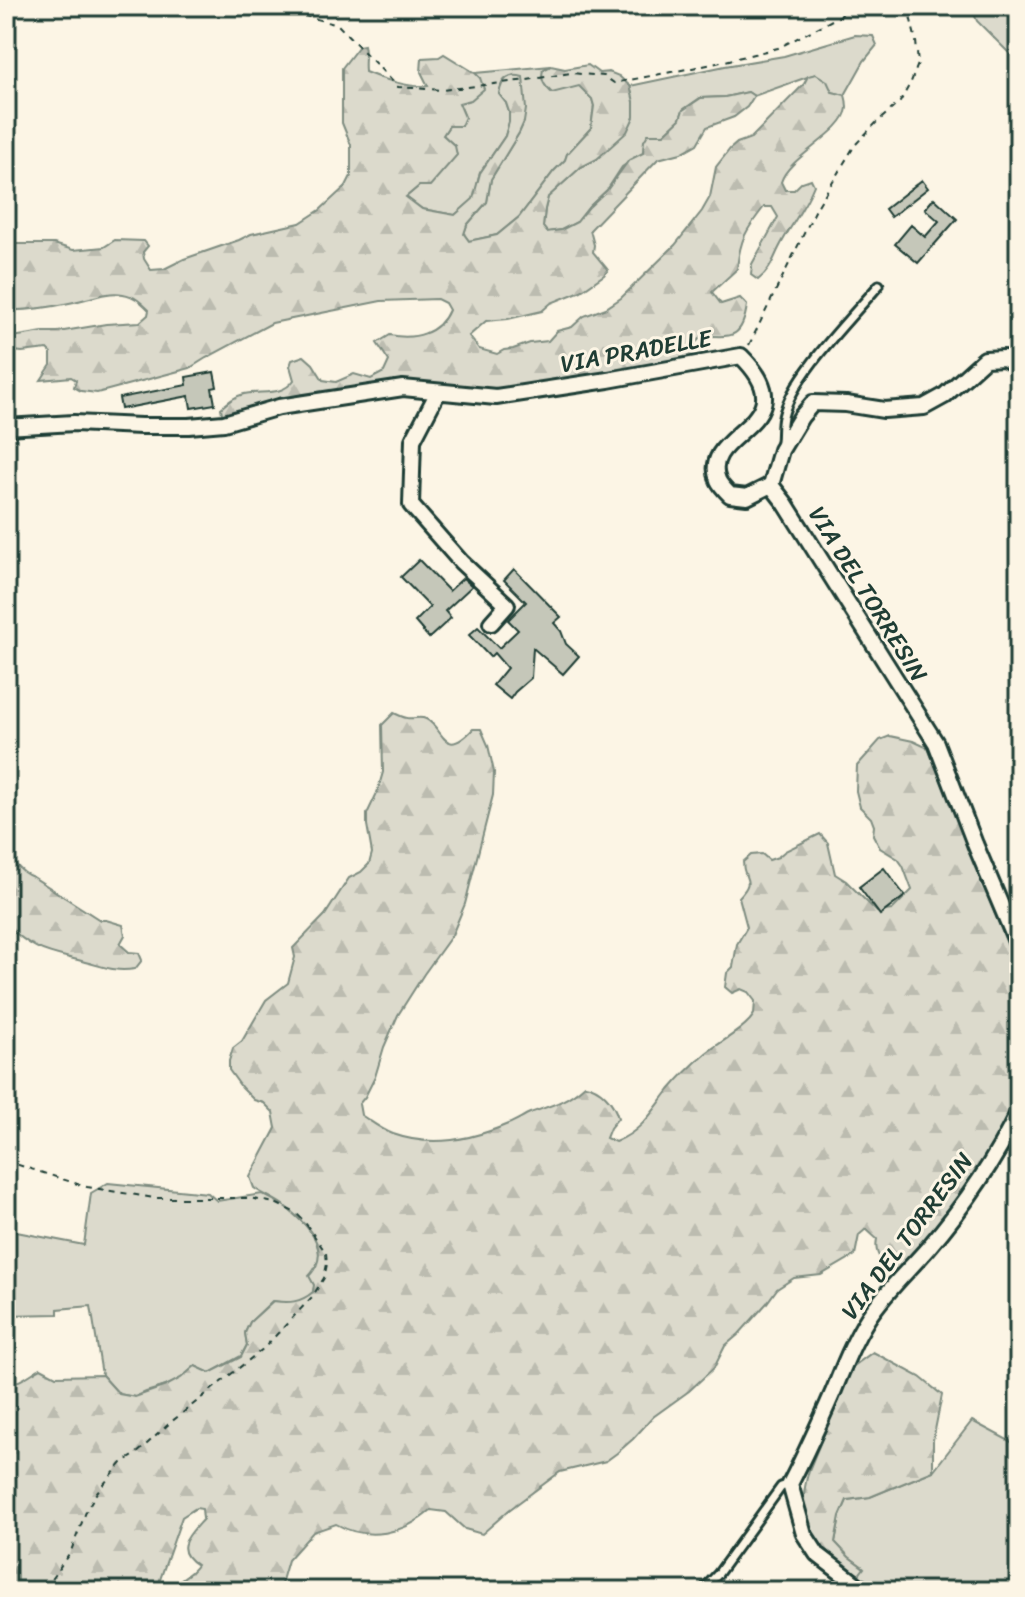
<svg xmlns="http://www.w3.org/2000/svg" width="1025" height="1597" font-family="Sriracha,sans-serif">
	<defs>
		<pattern id="forest-firs" width="22" height="20" patternUnits="userSpaceOnUse" patternTransform="scale(2)"><rect width="22" height="20" fill="#dcdacc"/><path d="M5 1l3.5 6h-7zM16 11l3.5 6h-7z" fill="#bcbcb0"/></pattern>
	</defs>
	<rect width="100%" height="100%" fill="#fcf5e5"/>
	<filter id="ink" filterUnits="userSpaceOnUse"><feTurbulence type="fractalNoise" baseFrequency=".0125" numOctaves="2"/><feDisplacementMap in="SourceGraphic" scale="16" xChannelSelector="R" yChannelSelector="G"/><feConvolveMatrix kernelMatrix="1 2 1 2 8 2 1 2 1" color-interpolation-filters="sRGB"/></filter>
	<g filter="url(#ink)">
		<path fill="#dcdacc" stroke="#7e8c80" stroke-width="2" d="M971,6H1019V63L977,21Z
			M855,35L873,36L877,45L864,61L845,95L832,92L816,74L754,96L748,92L725,97L700,98L683,110L680,119L664,134L644,141L643,153L622,167L607,190L589,207L577,222L562,230L547,232L543,227L545,209L548,197L581,167L597,159L634,102L630,86L725,66L784,56Z
			M551,66L543,70L579,85L592,99L594,106L591,128L567,154L565,160L554,171L519,217L497,235L469,241L464,234L467,225L487,202L491,179L519,133L524,122L514,75C503,78 501,83 499,94L506,103L509,112V122L505,136L480,173L474,199L455,215L422,209L406,197L419,186L455,146L443,135L449,126L461,125L465,117L459,103L480,78L475,73Z
			M108,1183L208,1193L217,1201L262,1194L285,1206L314,1233L320,1256L313,1292L305,1300L290,1303L272,1301L250,1322L245,1333L247,1345L241,1356L210,1373L195,1366L181,1379L166,1386L146,1392L135,1397L119,1394L102,1375L91,1306L58,1309V1314L6,1315V1230L84,1245L91,1193Z
			M972,1421L1019,1446V1591H870L855,1580L863,1567L849,1557L835,1542L840,1516L847,1500L870,1497L933,1471Z"/>
		<path fill="url(#forest-firs)" stroke="#7e8c80" stroke-width="2" d="M364,45C366,53 364,63 365,72C381,79 410,88 428,86L421,72L422,58L439,57L444,54L475,73L480,78L484,89L471,100L459,103L465,117L461,126H449L443,135L455,146L457,155L430,186H419L406,197L422,209L455,215L473,199L480,173L505,136L509,122V112L506,103L499,94C502,79 508,73 523,77L526,109L524,122L519,133L491,179L487,202L467,225L464,234L469,241L497,235L519,217L554,171L565,160L567,154L591,128L594,106L592,99L579,86L552,93C545,86 540,81 543,70L551,66L565,69L588,65L599,73L609,72L619,76L630,86L634,102V117L627,132L597,159L581,167L548,197L545,209L543,227L547,232L561,230L577,222L589,207L607,190L629,160L643,153L644,141L648,134H664L680,119L683,110L701,98L725,97L748,92L754,96L747,107L734,117L707,127L697,144L681,153L658,159L590,230L594,245L593,252L608,270L604,275L581,291L551,303L542,311L508,319L486,321L469,336L479,349L497,354L504,350L513,349L530,343L548,341L557,331L572,327L584,316L606,308L621,298L675,245L702,211L710,197L716,167L730,149L737,143L751,138L804,84L808,76L816,74L827,81L832,92L845,95C846,98 847,105 847,108C845,132 788,157 781,182L785,190H794L802,182L811,179L814,185C805,208 790,226 779,248C773,260 770,271 758,280L751,275L752,264L778,217L772,207H764C746,230 740,239 737,269L712,292L721,304L740,298L747,305C743,336 733,339 704,335L694,344L692,359L502,392L410,388L223,419L221,408C228,402 235,396 244,394C261,390 282,397 294,380L290,366L292,360L304,356L313,364L323,380L336,382L354,374L371,379L384,372L389,361L377,343L390,335C414,340 439,334 449,310L445,303L437,299L381,301L272,323L206,358L190,368L97,393L81,391L74,387L76,380L71,377L41,380L51,365V353L47,349L22,352L6,350V338L43,332H58L106,324L140,322L148,315L149,310C141,302 135,296 123,294C106,291 90,299 74,302C52,307 28,311 6,310V244H54L73,250L104,247L115,240L144,241L148,246L143,252L144,259L151,270L164,269L184,259L239,240L251,234L300,223L320,210L346,186L351,176V145L342,123V68L359,46Z
			M394,713C398,715 402,717 407,718C414,719 420,716 426,719C444,728 443,761 473,729H481L488,745L494,772L493,795L465,904L452,935L424,974L398,1015L384,1047L375,1077L365,1097L359,1104L361,1115C372,1122 382,1130 393,1134C432,1148 471,1140 508,1124C516,1121 523,1116 530,1113C553,1105 566,1102 585,1085C600,1087 614,1102 618,1118L610,1128L606,1138L615,1142C642,1131 652,1112 669,1090C680,1077 692,1065 705,1054C717,1044 748,1027 754,1014C754,1013 755,1002 755,1001L748,992L741,989L732,993L725,987L727,973L733,967L737,944L747,927L739,897C756,879 743,881 743,862L751,855L762,854L769,860L778,857L785,851L820,834L828,843L835,874L846,881L877,912L892,910L912,890L903,866L898,859L880,848L873,835L874,826L871,818L860,807L856,791L857,766L880,740L890,736L913,741L928,748L1014,961L1019,975V1097L1014,1110L968,1190L904,1272C887,1267 873,1259 877,1239L866,1229L859,1235L855,1255L821,1275L794,1278L777,1289L766,1304L739,1334L725,1346L714,1368L689,1391L653,1417L633,1439L617,1453L606,1461L560,1472L509,1510L482,1534L465,1529L446,1512L431,1510C404,1534 368,1542 336,1524L313,1532L288,1560L279,1591H170C176,1578 190,1577 197,1565C172,1549 189,1535 203,1519L202,1509L196,1508L182,1517L156,1591H6V1384C19,1384 30,1374 41,1368L56,1376L102,1375L119,1394L135,1397L166,1386L181,1378L195,1366L210,1373L241,1357L247,1345L245,1333L250,1322L273,1301C289,1303 300,1303 313,1292L314,1285L309,1276C333,1251 308,1225 287,1208C277,1200 264,1195 254,1188L250,1177L276,1128L273,1112L264,1103L254,1100L242,1088L229,1070V1061L233,1048L242,1041L266,1000L288,983L295,957L293,948L325,915L349,878L361,872L369,864L372,853L367,825V814L377,793L383,772L382,725Z
			M6,842C10,857 18,872 33,877L100,920H106L123,925L125,935L120,944L129,952L139,953L142,960L135,969C114,972 105,967 85,962C48,952 35,953 6,924Z
			M873,1352L920,1377L942,1395L933,1440V1471L870,1497L847,1500L840,1516L835,1542L849,1557L864,1568L855,1580C814,1549 793,1523 809,1470L851,1368Z"/>
		<path fill="#c5c7b9" stroke="#1f3d34" stroke-width="2" d="M922,180L928,188L891,217L885,209Z
			M934,198L957,219L918,263L895,244L911,225L925,237L939,221L925,209Z
			M214,372L217,387L212,388L215,404L191,408L189,396L121,409L119,398L187,385L186,377Z
			M419,560L449,591L463,578L472,586L445,611L451,618L429,638L415,622L430,607L401,577Z
			M514,569L561,617L554,623L561,631L566,644L579,656L563,674L533,648L531,678L515,692L510,699L493,685L507,668L494,653L490,657L469,635L478,627L499,648L518,630L508,620L526,602L504,580Z
			M884,868L905,896L880,915L859,887Z"/>
		<g fill="none" stroke-linecap="round" stroke-linejoin="round">
			<defs>
				<path id="lane" d="M781,442C782,434 781,425 783,417C792,376 851,318 879,285
					M702,1591L718,1574L781,1487L790,1484"/>
				<path id="street" d="M438,392L413,440L411,505L461,562L507,605L491,623
					M6,427L74,423L141,426H189L224,423L279,407L403,388L496,397L608,380L741,356C811,425 698,431 718,480C720,485 726,491 730,495L747,497L771,485L781,450L801,417L813,403L846,404L884,410L924,407L944,396L985,359L1004,358L1019,367
					M771,485L785,503L936,743L975,844L1019,948
					M865,1591L817,1554L804,1534L790,1484C806,1453 820,1422 834,1390C844,1365 854,1340 868,1318C885,1292 908,1271 928,1248C964,1206 995,1161 1019,1111"/>
			</defs>
			<use href="#lane" stroke="#1f3d34" stroke-width="13"/>
			<use href="#street" stroke="#1f3d34" stroke-width="20"/>
			<path stroke="#1f3d34" stroke-width="2" stroke-dasharray="6 6" stroke-linecap="butt" d="M106,6H128
				M269,6L338,25L398,87L442,90L527,80L571,73L604,76L614,83L713,64L778,48L859,6
				M749,345L817,207L855,145L876,123L900,102L911,82L918,64L916,41L910,16L899,6
				M6,1161L87,1187L154,1198H249L275,1203L296,1213L304,1221L326,1253L327,1264L324,1278L312,1297L264,1348L171,1422L135,1455L122,1463L97,1492L87,1509L71,1551L43,1591"/>
			<use href="#lane" stroke="#fcf5e5" stroke-width="7"/>
			<use href="#street" stroke="#fcf5e5" stroke-width="14"/>
		</g>
	</g>
	<g text-anchor="middle" stroke-width="6" stroke-linejoin="round" paint-order="stroke">
		<g font-size="24" fill="#1f3d34" stroke="#fcf5e5">
			<text transform="translate(636 351) rotate(-10)" y="8">VIA PRADELLE</text>
			<text transform="translate(868 594) rotate(58)" y="8">VIA DEL TORRESIN</text>
			<text transform="translate(907 1236) rotate(-53)" y="8">VIA DEL TORRESIN</text>
		</g>
	</g>
	<rect width="1025" height="1597" fill="none" stroke="#fcf5e5" stroke-width="32"/>
	<rect x="16" y="16" width="993" height="1565" fill="none" stroke="#1f3d34" stroke-width="3" filter="url(#ink)"/>
</svg>
